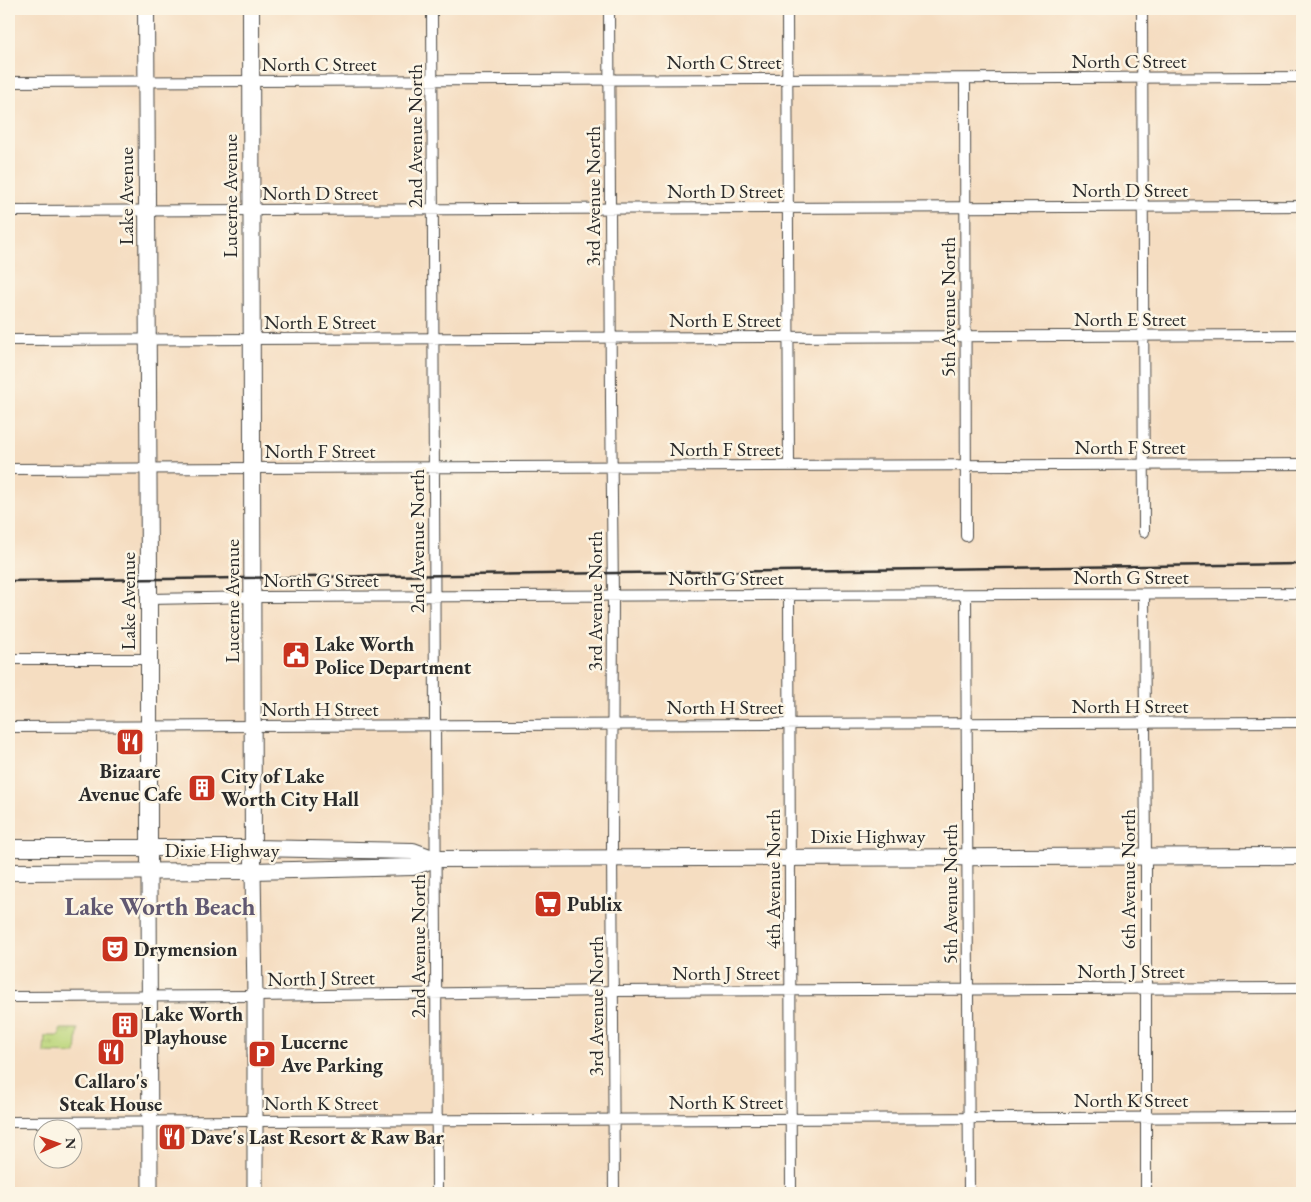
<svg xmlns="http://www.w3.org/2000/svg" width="1311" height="1202" font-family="'EB Garamond',serif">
	<defs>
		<pattern id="grass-tufts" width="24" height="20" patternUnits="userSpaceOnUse" patternTransform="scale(1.25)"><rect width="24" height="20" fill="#bcd67b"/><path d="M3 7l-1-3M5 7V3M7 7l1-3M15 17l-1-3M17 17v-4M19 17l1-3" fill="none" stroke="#a2b86a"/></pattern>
	</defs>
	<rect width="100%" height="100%" fill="#fcf5e5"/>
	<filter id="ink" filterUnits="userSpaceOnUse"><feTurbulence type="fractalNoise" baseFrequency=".02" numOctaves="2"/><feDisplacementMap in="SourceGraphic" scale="10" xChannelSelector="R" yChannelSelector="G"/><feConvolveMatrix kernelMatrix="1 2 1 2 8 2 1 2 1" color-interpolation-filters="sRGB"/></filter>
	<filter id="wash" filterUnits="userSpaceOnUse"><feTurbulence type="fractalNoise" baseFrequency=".0096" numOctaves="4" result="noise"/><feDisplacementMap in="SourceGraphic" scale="20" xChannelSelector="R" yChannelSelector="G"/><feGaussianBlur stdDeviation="1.12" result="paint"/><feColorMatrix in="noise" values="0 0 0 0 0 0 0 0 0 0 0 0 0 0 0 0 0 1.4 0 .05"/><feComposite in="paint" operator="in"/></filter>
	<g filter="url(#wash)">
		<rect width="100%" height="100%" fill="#f5ddc1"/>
		<path fill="url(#grass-tufts)" stroke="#748053" d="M60,1029H78L76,1054L44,1053L45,1036H60Z"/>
	</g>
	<g filter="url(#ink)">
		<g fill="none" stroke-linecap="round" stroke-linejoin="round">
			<defs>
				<path id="street" d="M432,9L437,1193
					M609,9L611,402L613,596L612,847L614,1193
					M787,9L789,466
					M1142,9L1144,532
					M965,79L966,536
					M9,82L1302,77
					M9,211L1302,206
					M9,340L1302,335
					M9,469L1302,464
					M1144,594L1146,856V1193
					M789,595L791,1193
					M966,595L969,1193
					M149,599L263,597L1302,593
					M9,659H149
					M9,727L1302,722
					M9,997L255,996L613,991L1302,988
					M9,1122L1302,1117"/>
				<path id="secondary" d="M149,871L150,1193
					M253,871L255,996V1193"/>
				<path id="primary" d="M146,9L149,573V871
					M251,9L253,871
					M9,848H253L413,851L435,859L1302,856
					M9,872L253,871L413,867L435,859"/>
			</defs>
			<use href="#street" stroke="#494642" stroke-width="12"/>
			<use href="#secondary" stroke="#494642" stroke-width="17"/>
			<use href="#primary" stroke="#494642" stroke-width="18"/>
			<use href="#street" stroke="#fff" stroke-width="10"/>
			<use href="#secondary" stroke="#fff" stroke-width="15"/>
			<use href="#primary" stroke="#fff" stroke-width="16"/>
			<path stroke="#2b2b2b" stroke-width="2.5" d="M9,581L1302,564"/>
		</g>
	</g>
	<defs>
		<symbol id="civic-square" viewBox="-11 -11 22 22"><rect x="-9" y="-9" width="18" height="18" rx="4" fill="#c8321e" stroke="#fcf5e5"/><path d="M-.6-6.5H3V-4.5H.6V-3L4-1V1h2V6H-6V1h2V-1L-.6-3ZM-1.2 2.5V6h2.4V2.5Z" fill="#fff"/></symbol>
		<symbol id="restaurant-square" viewBox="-11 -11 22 22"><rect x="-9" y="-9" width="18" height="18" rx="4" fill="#c8321e" stroke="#fcf5e5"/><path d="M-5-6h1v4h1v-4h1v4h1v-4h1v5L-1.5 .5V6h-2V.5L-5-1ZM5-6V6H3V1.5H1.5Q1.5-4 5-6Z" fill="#fff"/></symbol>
		<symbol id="building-square" viewBox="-11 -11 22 22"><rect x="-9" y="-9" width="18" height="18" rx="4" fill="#c8321e" stroke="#fcf5e5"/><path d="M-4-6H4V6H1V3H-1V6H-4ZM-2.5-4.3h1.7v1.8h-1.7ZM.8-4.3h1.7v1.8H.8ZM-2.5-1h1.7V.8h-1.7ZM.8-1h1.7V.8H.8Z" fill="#fff"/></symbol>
		<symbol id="supermarket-square" viewBox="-11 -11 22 22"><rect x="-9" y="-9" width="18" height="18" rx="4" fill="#c8321e" stroke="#fcf5e5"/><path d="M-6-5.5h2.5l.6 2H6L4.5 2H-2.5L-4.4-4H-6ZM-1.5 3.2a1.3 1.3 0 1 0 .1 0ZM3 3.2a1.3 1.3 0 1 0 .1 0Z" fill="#fff"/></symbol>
		<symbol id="theatre-square" viewBox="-11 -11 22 22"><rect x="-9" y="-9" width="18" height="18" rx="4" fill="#c8321e" stroke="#fcf5e5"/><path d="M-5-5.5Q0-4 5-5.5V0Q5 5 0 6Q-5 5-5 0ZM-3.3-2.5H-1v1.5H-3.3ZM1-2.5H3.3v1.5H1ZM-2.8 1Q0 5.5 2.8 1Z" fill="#fff"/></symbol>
		<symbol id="parking-square" viewBox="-11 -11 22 22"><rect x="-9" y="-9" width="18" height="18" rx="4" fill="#c8321e" stroke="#fcf5e5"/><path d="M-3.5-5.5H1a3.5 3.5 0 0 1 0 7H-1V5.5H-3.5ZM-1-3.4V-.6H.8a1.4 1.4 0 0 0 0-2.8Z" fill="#fff"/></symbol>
	</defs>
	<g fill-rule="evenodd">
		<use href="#civic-square" x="280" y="639" width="32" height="32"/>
		<use href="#restaurant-square" x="114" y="726" width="32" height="32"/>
		<use href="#building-square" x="186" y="772" width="32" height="32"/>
		<use href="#supermarket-square" x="532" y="888" width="32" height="32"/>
		<use href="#theatre-square" x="99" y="933" width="32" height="32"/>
		<use href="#building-square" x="109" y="1009" width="32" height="32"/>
		<use href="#restaurant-square" x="95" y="1036" width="32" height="32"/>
		<use href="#parking-square" x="246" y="1038" width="32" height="32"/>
		<use href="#restaurant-square" x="156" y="1121" width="32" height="32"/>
	</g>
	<g text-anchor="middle" stroke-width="5" stroke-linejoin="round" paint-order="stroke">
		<g font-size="20" fill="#2b2b2b" stroke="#fcf5e5">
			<text x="1129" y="68">North C Street</text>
			<text x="724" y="69">North C Street</text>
			<text x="319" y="71">North C Street</text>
			<text transform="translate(415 136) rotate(-90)" y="7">2nd Avenue North</text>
			<text x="1130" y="197">North D Street</text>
			<text x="725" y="198">North D Street</text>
			<text x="320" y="200">North D Street</text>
			<text transform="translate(126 196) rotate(-90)" y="7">Lake Avenue</text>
			<text transform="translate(230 196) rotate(-90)" y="7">Lucerne Avenue</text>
			<text transform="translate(593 196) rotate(-90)" y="7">3rd Avenue North</text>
			<text transform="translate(948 307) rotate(-90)" y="7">5th Avenue North</text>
			<text x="1130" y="326">North E Street</text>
			<text x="725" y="327">North E Street</text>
			<text x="320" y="329">North E Street</text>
			<text x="1130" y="454">North F Street</text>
			<text x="725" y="456">North F Street</text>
			<text x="320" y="458">North F Street</text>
			<text transform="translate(417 541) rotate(-90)" y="7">2nd Avenue North</text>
			<text x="1131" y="584">North G Street</text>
			<text x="726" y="585">North G Street</text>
			<text x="321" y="587">North G Street</text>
			<text transform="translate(128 601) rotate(-90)" y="7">Lake Avenue</text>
			<text transform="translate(232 601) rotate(-90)" y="7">Lucerne Avenue</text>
			<text transform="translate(595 601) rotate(-90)" y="7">3rd Avenue North</text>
			<text x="1130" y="713">North H Street</text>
			<text x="725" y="714">North H Street</text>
			<text x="320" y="716">North H Street</text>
			<text x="868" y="843">Dixie Highway</text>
			<text x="222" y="857">Dixie Highway</text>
			<text transform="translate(773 879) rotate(-90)" y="7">4th Avenue North</text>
			<text transform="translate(1128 879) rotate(-90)" y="7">6th Avenue North</text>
			<text transform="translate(950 894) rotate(-90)" y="7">5th Avenue North</text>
			<text transform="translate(418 946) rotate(-90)" y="7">2nd Avenue North</text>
			<text x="1131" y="978">North J Street</text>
			<text x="726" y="980">North J Street</text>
			<text transform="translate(321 978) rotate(-1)" y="7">North J Street</text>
			<text transform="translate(596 1006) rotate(-90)" y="7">3rd Avenue North</text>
			<text x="1131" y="1107">North K Street</text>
			<text x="726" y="1109">North K Street</text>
			<text x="321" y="1110">North K Street</text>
		</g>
		<g font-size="20" font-weight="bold" fill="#2b2b2b" stroke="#fcf5e5" text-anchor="start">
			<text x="315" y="651">Lake Worth<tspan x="315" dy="23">Police Department</tspan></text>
			<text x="130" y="778" text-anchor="middle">Bizaare<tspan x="130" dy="23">Avenue Cafe</tspan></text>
			<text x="221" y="783">City of Lake<tspan x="221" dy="23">Worth City Hall</tspan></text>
			<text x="567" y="911">Publix</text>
			<text x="134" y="956">Drymension</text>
			<text x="144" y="1021">Lake Worth<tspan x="144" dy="23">Playhouse</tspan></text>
			<text x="281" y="1049">Lucerne<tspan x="281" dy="23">Ave Parking</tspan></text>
			<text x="111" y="1088" text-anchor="middle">Callaro's<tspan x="111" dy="23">Steak House</tspan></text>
			<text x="191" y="1144">Dave's Last Resort &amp; Raw Bar</text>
		</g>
		<g font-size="25" font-weight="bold" fill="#615871" stroke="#fcf5e5">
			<text x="160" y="915">Lake Worth Beach</text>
		</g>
	</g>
	<rect width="1311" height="1202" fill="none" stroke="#fcf5e5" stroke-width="30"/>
	<g transform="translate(58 1144) rotate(88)"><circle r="24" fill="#fcf5e5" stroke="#a8a49b"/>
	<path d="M0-4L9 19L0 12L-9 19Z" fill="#c8321e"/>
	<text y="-8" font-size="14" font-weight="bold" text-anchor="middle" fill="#2b2b2b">N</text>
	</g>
</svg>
